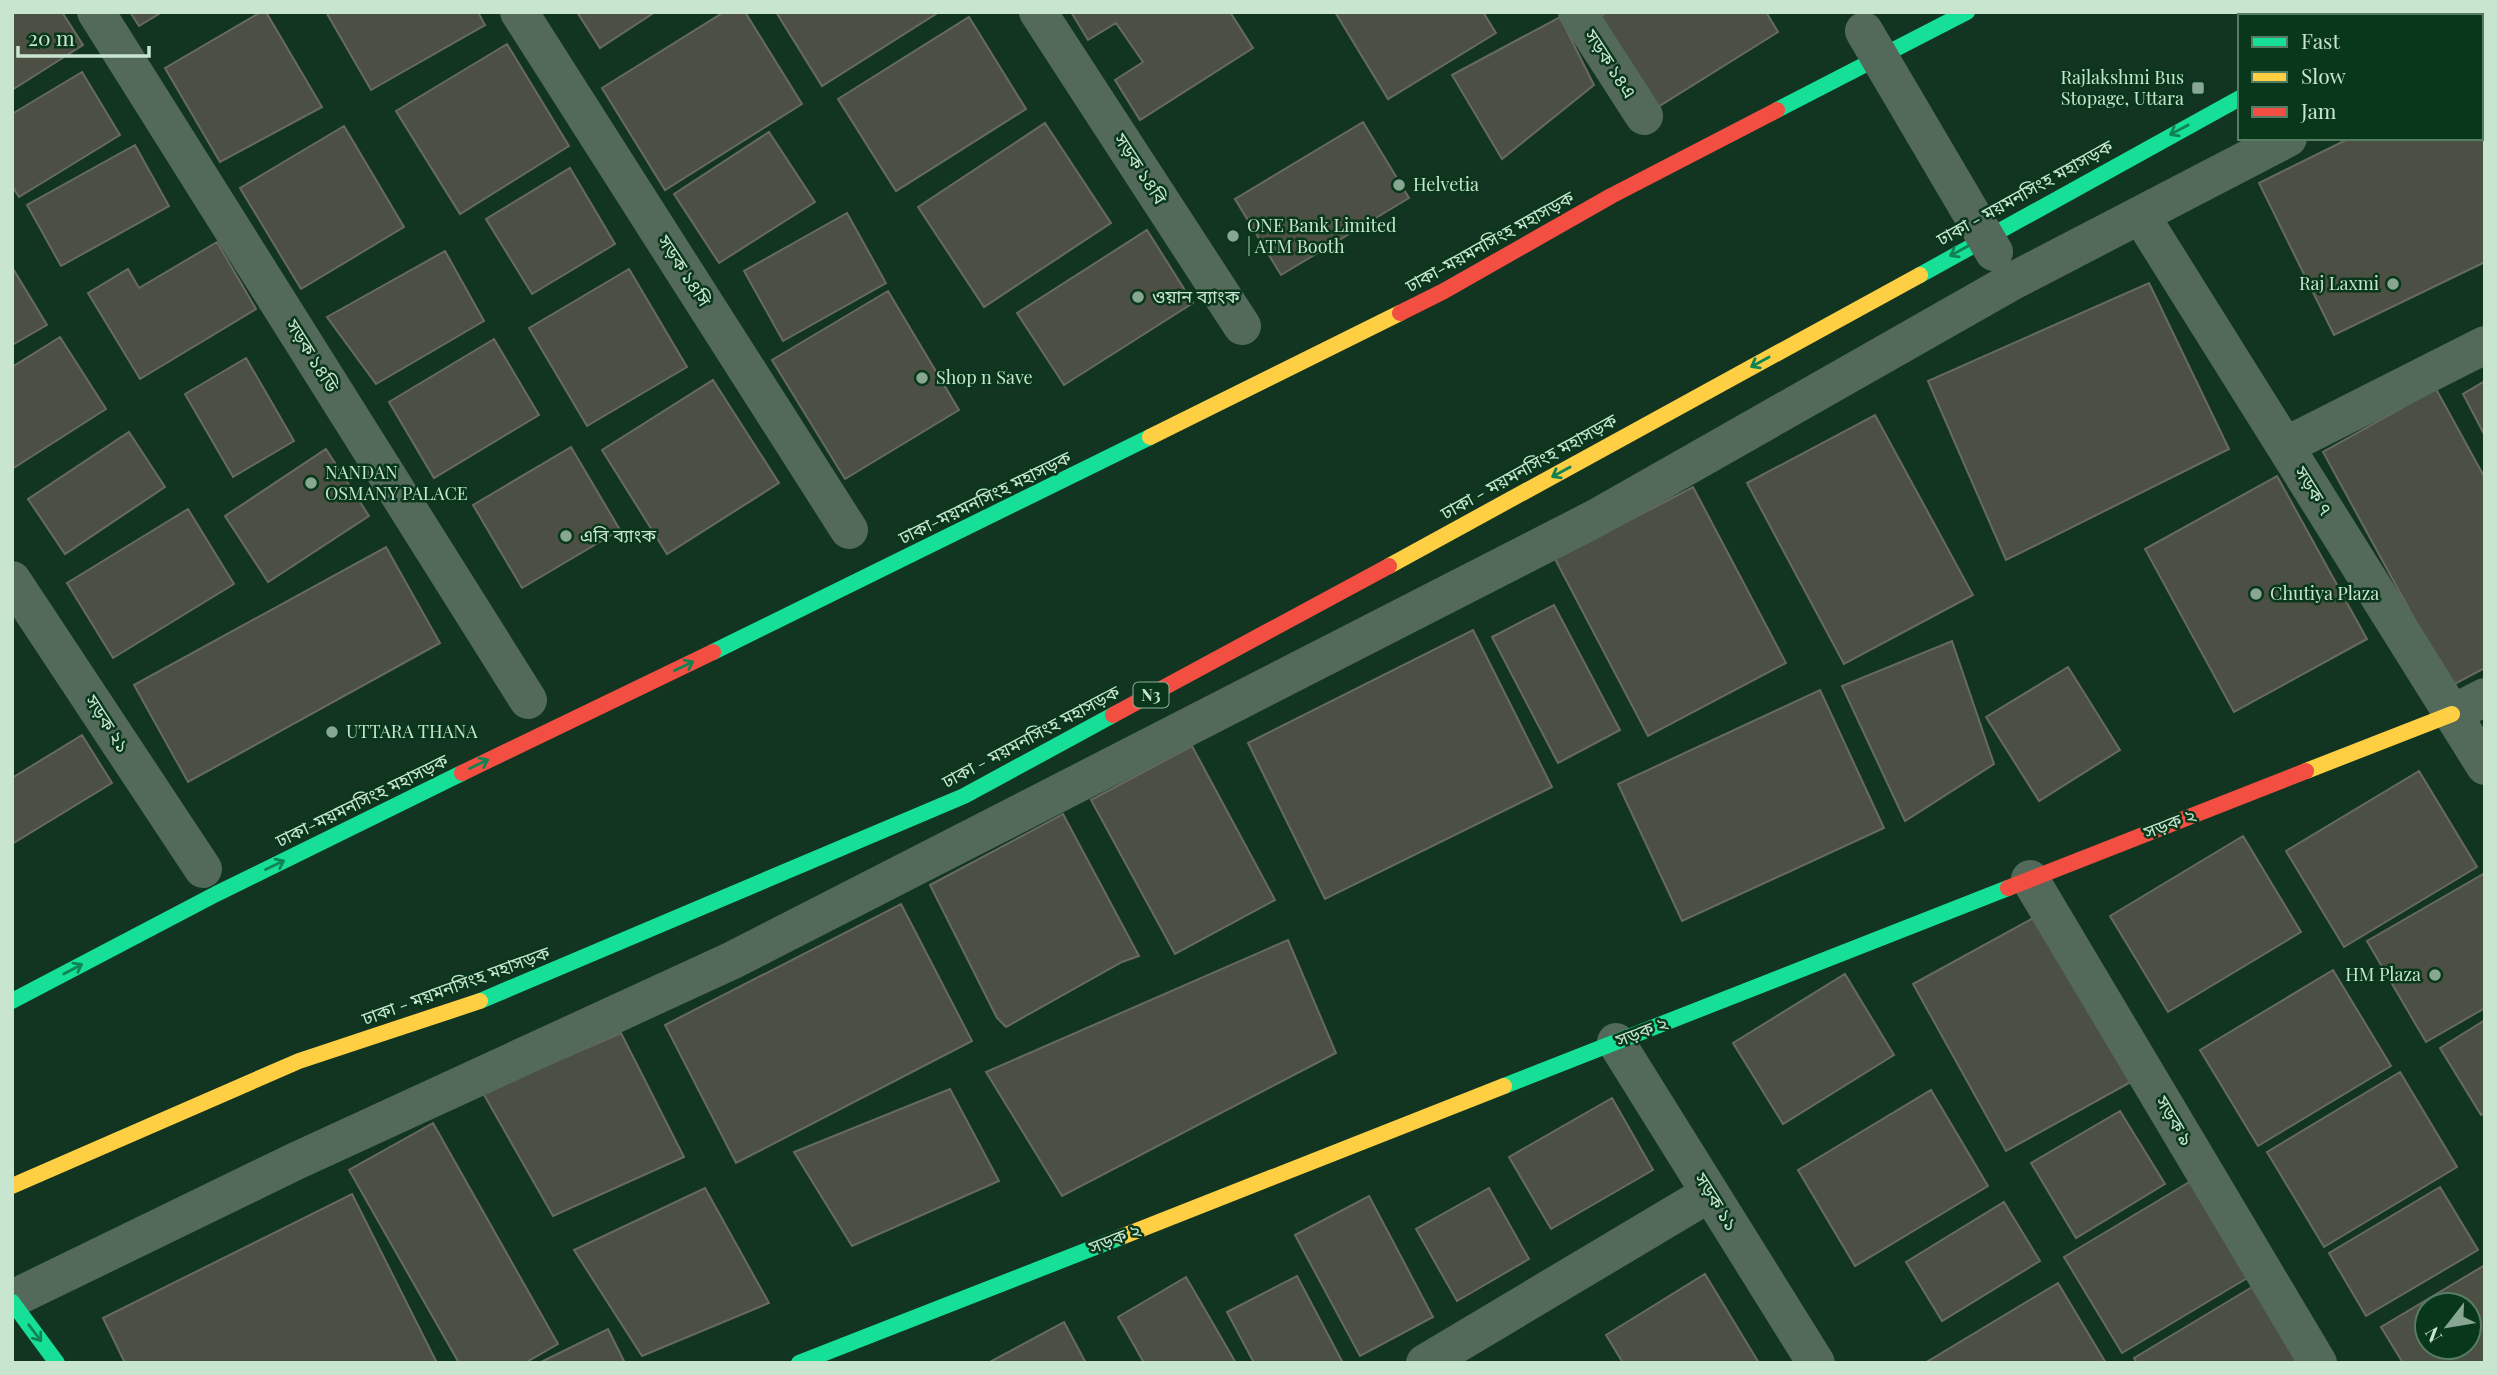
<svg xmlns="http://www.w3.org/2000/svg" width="2497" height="1375" font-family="'Playfair Display','Noto Sans Bengali',serif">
	<rect width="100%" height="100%" fill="#123521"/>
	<path fill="#4c5044" stroke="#686a5f" stroke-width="2" fill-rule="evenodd" d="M12,12H62L83,45L12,90Z
		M130,12H162L139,26Z
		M261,12H266L322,107L220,162L165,68Z
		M326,12H478L485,25L371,90Z
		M577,12H655L600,48Z
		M724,12H745L802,104L665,190L602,88Z
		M776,12H939L822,86Z
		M1071,12H1230L1253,48L1140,120L1115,80L1143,62L1116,23L1088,40Z
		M1335,12H1483L1496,33L1388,99Z
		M1607,12H1766L1778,32L1653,110L1596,19Z
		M969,17L1026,109L896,191L838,99Z
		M1560,17L1594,85L1502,159L1452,75Z
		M507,44L569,146L460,214L396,111Z
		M82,72L120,135L19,197L12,186V114Z
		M2485,72V262L2334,335L2259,183L2350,138H2481V74Z
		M1363,122L1409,198L1281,275L1235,199Z
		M1045,123L1111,223L984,307L918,207Z
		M344,126L404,227L301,289L240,188Z
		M769,132L815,202L719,263L674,194Z
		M135,145L169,206L61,266L27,205Z
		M570,168L615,244L532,294L486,219Z
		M847,213L886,283L783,341L744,271Z
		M1147,230L1193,303L1064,385L1017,313Z
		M217,242L256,309L140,379L88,293L128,269L139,288Z
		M445,251L484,321L376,384L327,317Z
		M12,267L47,325L12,345Z
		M629,269L687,367L587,426L529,328Z
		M2149,283L2229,449L2006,560L1928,381Z
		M888,291L959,410L845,479L772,360Z
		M60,337L106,409L12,469V367Z
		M494,339L539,415L434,478L389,402Z
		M246,358L294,441L233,477L185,394Z
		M713,380L779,483L667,554L602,450Z
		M2485,381V436L2463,394Z
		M2436,389L2485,478V668L2451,686L2323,452Z
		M1875,415L1973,595L1844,664L1747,483Z
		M129,432L165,487L65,554L28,499Z
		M571,447L620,530L522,588L473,505Z
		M326,449L369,516L268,582L225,516Z
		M2277,476L2367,639L2234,712L2145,549Z
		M1693,487L1786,663L1648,736L1555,559Z
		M188,509L234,584L113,658L67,583Z
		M386,547L440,643L188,782L134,685Z
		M1554,605L1620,730L1558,763L1492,637Z
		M1473,630L1552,787L1325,899L1248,743Z
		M1952,641L1994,764L1905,821L1842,686Z
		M2068,667L2120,750L2039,801L1986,717Z
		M1820,690L1884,828L1682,921L1618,784Z
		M82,735L112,783L12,844V778Z
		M1192,746L1275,900L1175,954L1091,800Z
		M2419,771L2477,867L2344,947L2286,851Z
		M1063,814L1139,956L1122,962L1006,1027L997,1018L930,885Z
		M2243,836L2301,932L2168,1012L2110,916Z
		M2485,873V1008L2426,1042L2367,941Z
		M901,904L972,1041L736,1163L665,1025Z
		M2046,911L2138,1078L2006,1151L1913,984Z
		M1288,940L1336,1053L1062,1196L986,1072Z
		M2333,970L2391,1066L2258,1146L2200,1050Z
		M1845,974L1894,1055L1783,1124L1733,1043Z
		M2485,1020V1113L2481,1115L2440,1048Z
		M621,1033L684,1157L553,1216L483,1093Z
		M2400,1072L2457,1167L2324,1247L2267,1152Z
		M950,1089L999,1181L852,1246L794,1152Z
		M1931,1090L1988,1186L1855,1266L1798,1170Z
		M1612,1098L1653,1170L1551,1229L1509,1157Z
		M2120,1111L2165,1184L2076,1238L2031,1163Z
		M433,1123L558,1344L525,1363H459L349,1170Z
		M2196,1178L2254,1274L2122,1353L2064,1257Z
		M2440,1187L2478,1250L2366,1316L2329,1253Z
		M705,1188L769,1303L642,1356L574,1250Z
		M1489,1188L1529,1259L1457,1301L1416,1229Z
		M352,1194L437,1363H125L103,1318Z
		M1369,1196L1433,1317L1360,1356L1295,1235Z
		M2004,1202L2040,1261L1942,1321L1906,1262Z
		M2485,1265V1363H2403L2381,1327ZM2427,1305H2469V1347H2427Z
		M1705,1274L1759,1363H1623L1606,1335Z
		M1297,1276L1343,1363H1254L1227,1312Z
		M1186,1277L1236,1363H1144L1118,1317Z
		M2267,1278L2318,1363H2137L2134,1358Z
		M2058,1283L2106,1363H1925Z
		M1064,1322L1086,1363H988Z
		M608,1329L625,1363H539Z"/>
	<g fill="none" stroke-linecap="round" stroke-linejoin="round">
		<path stroke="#53695a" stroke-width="38" d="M96,12L528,700
			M519,12L849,530
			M1038,12L1242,326
			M1577,12L1644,116
			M2481,36L2485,34
			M2141,216L2485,766
			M2285,446L2485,345
			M12,580L203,869
			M2452,714L2485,697
			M2030,879L2318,1363
			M1616,1042L1816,1363
			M12,1299L296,1161L733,960L1596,518L2011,282L2288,138
			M1425,1363L1710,1193"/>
		<path stroke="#16e098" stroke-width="16" d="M2394,16L2400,12
			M1777,110L1967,12
			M1920,275L2240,98
			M713,652L1150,437
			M12,1001L216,894L462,773
			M480,1001L964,796L1113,715
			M1504,1086L2008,888
			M12,1302L57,1363
			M799,1363L1121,1237"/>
		<path stroke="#ffcf43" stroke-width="16" d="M1150,437L1400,313
			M1389,566L1920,275
			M2306,771L2452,714
			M12,1186L299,1061L480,1001
			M1121,1237L1504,1086"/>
		<path stroke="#f24e42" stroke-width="16" d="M1400,313L1444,291L1611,196L1777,110
			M1113,715L1389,566
			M462,773L713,652
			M2008,888L2306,771"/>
		<path stroke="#53695a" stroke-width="38" d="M1864,31L1994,252"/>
	</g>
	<defs><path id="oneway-shaft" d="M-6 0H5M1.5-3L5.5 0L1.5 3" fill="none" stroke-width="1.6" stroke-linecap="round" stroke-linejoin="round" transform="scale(1.75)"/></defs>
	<g stroke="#0f8354">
		<use href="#oneway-shaft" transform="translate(2179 130) rotate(152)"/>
		<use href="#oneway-shaft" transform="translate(1959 251) rotate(151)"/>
		<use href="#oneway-shaft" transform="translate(1760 362) rotate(151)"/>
		<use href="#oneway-shaft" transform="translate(1561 472) rotate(151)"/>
		<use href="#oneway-shaft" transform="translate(684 666) rotate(-26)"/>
		<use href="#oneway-shaft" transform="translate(479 764) rotate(-26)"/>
		<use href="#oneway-shaft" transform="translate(275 865) rotate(-26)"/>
		<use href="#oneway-shaft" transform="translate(73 969) rotate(-28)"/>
		<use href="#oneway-shaft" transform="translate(35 1333) rotate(53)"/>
	</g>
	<g fill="#88a792" stroke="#09371c" stroke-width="2.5">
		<rect x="2191" y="81" width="14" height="14" rx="3.5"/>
		<circle cx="1399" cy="185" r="7"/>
		<circle cx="1233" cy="236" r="7"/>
		<circle cx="2393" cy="284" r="7"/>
		<circle cx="1138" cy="297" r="7"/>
		<circle cx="922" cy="378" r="7"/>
		<circle cx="311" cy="483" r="7"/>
		<circle cx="566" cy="536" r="7"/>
		<circle cx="2256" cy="594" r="7"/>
		<circle cx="332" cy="732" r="7"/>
		<circle cx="2435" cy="975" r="7"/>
	</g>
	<g text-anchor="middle" stroke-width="5" stroke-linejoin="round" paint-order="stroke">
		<rect fill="#09371c" stroke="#8fb199" stroke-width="2" x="1133.5" y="682.5" width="35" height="25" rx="5"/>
		<g font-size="16" font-weight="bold" fill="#c8e5cf">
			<text x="1151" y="701">N3</text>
		</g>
		<g font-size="18" fill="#c8e5cf" stroke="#09371c">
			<text transform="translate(1610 64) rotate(57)" y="6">সড়ক ১৪এ</text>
			<text transform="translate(1140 169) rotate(57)" y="6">সড়ক ১৪বি</text>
			<text transform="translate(2025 193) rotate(-29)" y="6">ঢাকা - ময়মনসিংহ মহাসড়ক</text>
			<text transform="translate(1490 242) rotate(-29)" y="6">ঢাকা-ময়মনসিংহ মহাসড়ক</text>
			<text transform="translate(684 271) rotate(57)" y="6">সড়ক ১৪সি</text>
			<text transform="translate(312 356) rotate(58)" y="6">সড়ক ১৪ডি</text>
			<text transform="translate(1529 467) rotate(-29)" y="6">ঢাকা - ময়মনসিংহ মহাসড়ক</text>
			<text transform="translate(2313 491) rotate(58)" y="6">সড়ক ৭</text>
			<text transform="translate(985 498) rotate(-26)" y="6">ঢাকা-ময়মনসিংহ মহাসড়ক</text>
			<text transform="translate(107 724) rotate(57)" y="6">সড়ক ২১</text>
			<text transform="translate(1031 737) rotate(-28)" y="6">ঢাকা - ময়মনসিংহ মহাসড়ক</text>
			<text transform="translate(362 801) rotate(-26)" y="6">ঢাকা-ময়মনসিংহ মহাসড়ক</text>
			<text transform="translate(2170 824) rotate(-21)" y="6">সড়ক ২</text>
			<text transform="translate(456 986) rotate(-20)" y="6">ঢাকা - ময়মনসিংহ মহাসড়ক</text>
			<text transform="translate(1642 1032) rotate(-21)" y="6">সড়ক ২</text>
			<text transform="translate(2174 1121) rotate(59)" y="6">সড়ক ৯</text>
			<text transform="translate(1716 1202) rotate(58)" y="6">সড়ক ১১</text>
			<text transform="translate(1115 1239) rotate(-21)" y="6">সড়ক ২</text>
		</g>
		<g font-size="18" fill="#c8e5cf" stroke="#09371c" text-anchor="start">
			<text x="2184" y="84" text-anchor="end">Rajlakshmi Bus<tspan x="2184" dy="21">Stopage, Uttara</tspan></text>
			<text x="1413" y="191">Helvetia</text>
			<text x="1247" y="232">ONE Bank Limited<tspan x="1247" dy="21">| ATM Booth</tspan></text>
			<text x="2379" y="290" text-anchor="end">Raj Laxmi</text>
			<text x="1152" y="303">ওয়ান ব্যাংক</text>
			<text x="936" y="384">Shop n Save</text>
			<text x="325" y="479">NANDAN<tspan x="325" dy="21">OSMANY PALACE</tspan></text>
			<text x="580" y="542">এবি ব্যাংক</text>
			<text x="2270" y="600">Chutiya Plaza</text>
			<text x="346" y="738">UTTARA THANA</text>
			<text x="2421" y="981" text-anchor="end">HM Plaza</text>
		</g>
	</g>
	<rect width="2497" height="1375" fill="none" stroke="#c8e5cf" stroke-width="28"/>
	<rect x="2238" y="14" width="245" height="126" fill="#09371c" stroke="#557d64" stroke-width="2"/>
	<rect x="2252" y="37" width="35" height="10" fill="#16e098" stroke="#557d64" stroke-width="2"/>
	<text x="2301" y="49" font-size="21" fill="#c8e5cf">Fast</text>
	<rect x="2252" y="72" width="35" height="10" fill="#ffcf43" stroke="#557d64" stroke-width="2"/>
	<text x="2301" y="84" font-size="21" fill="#c8e5cf">Slow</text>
	<rect x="2252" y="107" width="35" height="10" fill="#f24e42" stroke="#557d64" stroke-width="2"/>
	<text x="2301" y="119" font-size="21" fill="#c8e5cf">Jam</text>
	<g transform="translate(2448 1326) rotate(239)"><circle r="33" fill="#09371c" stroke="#557d64" stroke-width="2"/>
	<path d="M0-5L12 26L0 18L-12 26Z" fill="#88a792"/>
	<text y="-10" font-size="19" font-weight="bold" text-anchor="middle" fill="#c8e5cf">N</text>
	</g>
	<path d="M18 46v10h131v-10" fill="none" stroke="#c8e5cf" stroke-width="3.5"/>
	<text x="28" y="46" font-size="21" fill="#c8e5cf" stroke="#09371c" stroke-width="5" paint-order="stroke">20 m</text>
</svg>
